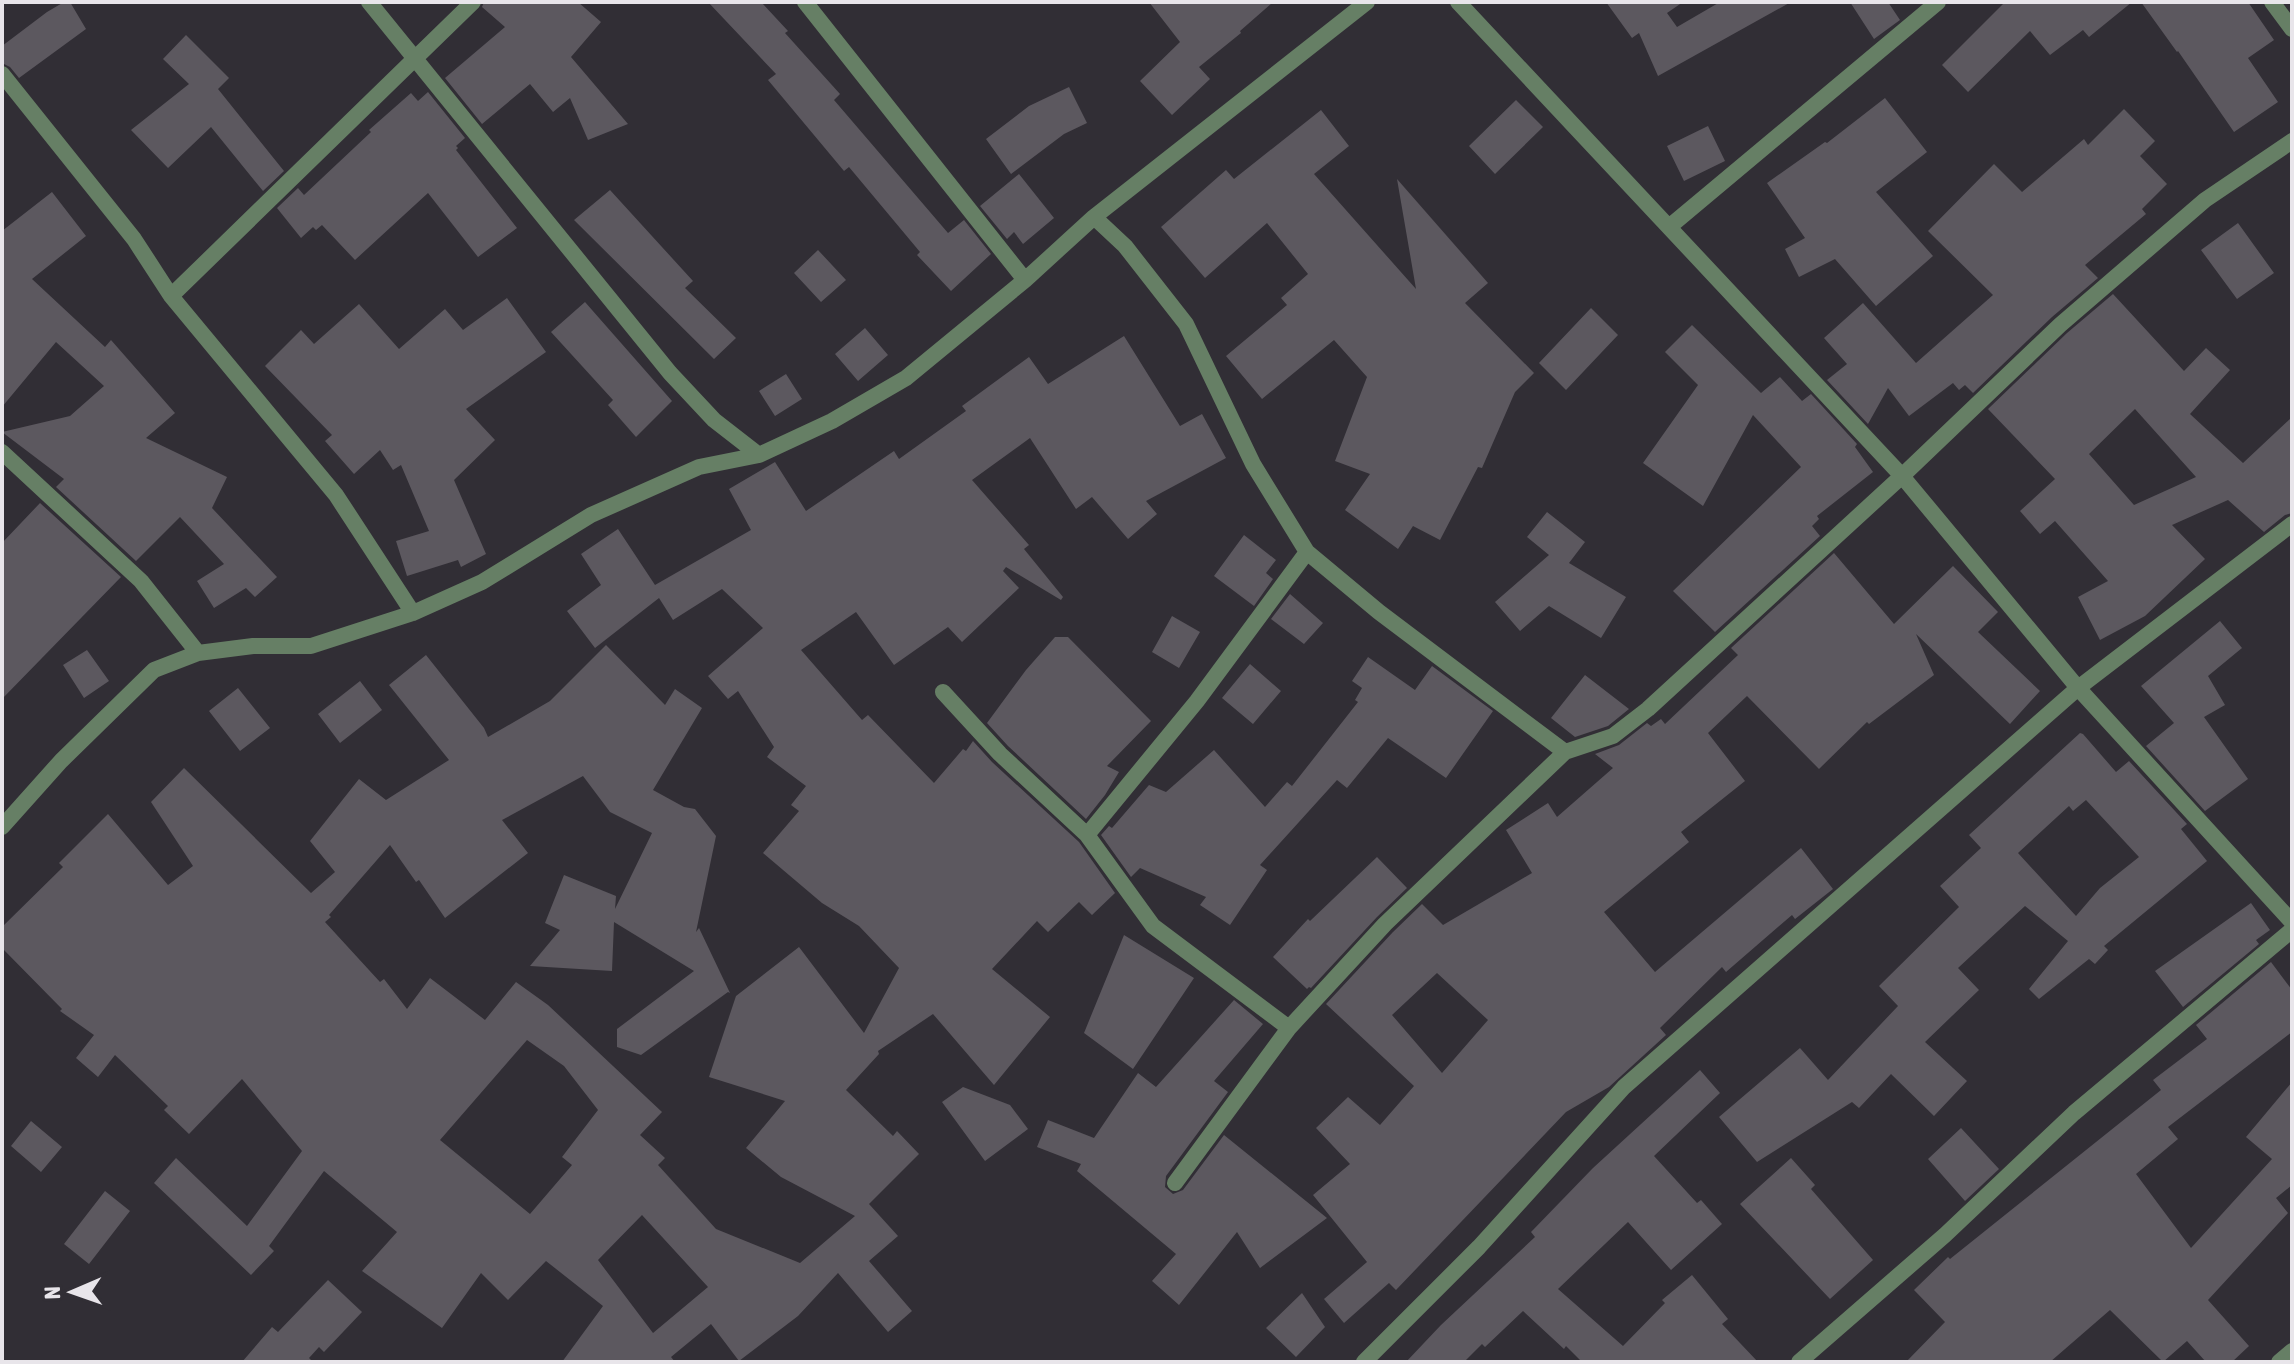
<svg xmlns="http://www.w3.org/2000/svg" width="2294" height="1364" font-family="'Asap Condensed',sans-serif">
	<rect width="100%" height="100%" fill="#312e35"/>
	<path fill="#5c585f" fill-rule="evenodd" d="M64,2H70L86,29L19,78L10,67L2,63V46L47,12Z
		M484,2H578L601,22L571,57L628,124L588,140L570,98L553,112L530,84L482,124L445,78L505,27L482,7Z
		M708,2H761L788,31L785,33L840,94L834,100L948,233L964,220L991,254L951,291L917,255L920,252L849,167L844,171L768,80L776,74Z
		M1149,2H1273L1240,31L1241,33L1199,67L1210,79L1172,115L1140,81L1180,42Z
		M1606,2H1683L1667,13L1677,27L1720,2H1791L1658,76L1639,33L1632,38Z
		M1850,2H1888L1900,20L1874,39Z
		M2005,2H2132L2089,37L2083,30L2050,55L2030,31L1968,92L1942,65Z
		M2141,2H2248L2274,40L2248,58L2278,102L2234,132L2178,51L2177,52Z
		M186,35L229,78L218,89L284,171L263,191L211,127L168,168L131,130L189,84L163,59Z
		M1069,87L1087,123L1064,134L1011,174L986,139L1029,106Z
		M428,92L465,138L456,146L458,148L456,150L517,228L478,257L428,193L355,260L322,225L316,230L313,227L301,238L277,208L298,188L304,195L371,132L369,130L411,93L418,101Z
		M1885,98L1927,152L1876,192L1933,256L1876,306L1835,259L1799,277L1785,249L1805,238L1767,183L1825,142L1827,143Z
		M1516,100L1543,127L1495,174L1469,146Z
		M2124,109L2155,141L2140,156L2167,184L2142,209L2146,214L2085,265L2098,278L2052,317L1973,393L1965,385L1959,390L1953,383L1909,416L1888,388L1868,424L1827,380L1847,364L1824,338L1863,303L1916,363L1993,295L1928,231L1994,164L2022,192L2084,139L2088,145Z
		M1321,110L1349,146L1314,174L1416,289L1397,179L1488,283L1465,303L1534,373L1515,392L1482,468L1478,467L1440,540L1413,526L1398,549L1345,510L1370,474L1335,461L1367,377L1334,340L1262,399L1226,356L1287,305L1281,298L1308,274L1267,223L1205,278L1161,227L1226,170L1234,179Z
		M1708,126L1725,161L1684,181L1667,146Z
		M1019,174L1054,218L1023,244L1014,232L1007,239L980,206Z
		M610,190L693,281L685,288L736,338L714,359L574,220Z
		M52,192L86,236L32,279L105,347L111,340L175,413L146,438L227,477L212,508L277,577L255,597L246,588L214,608L197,581L224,564L180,517L136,561L56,487L64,479L2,432L70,416L104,386L56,342L2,407V231Z
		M2238,223L2274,273L2237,299L2201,250Z
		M818,250L846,280L821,302L794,273Z
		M2113,294L2184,371L2206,348L2230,370L2190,414L2243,463L2292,417V513L2285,515L2264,532L2228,500L2172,525L2205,559L2145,616L2100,640L2078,597L2108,581L2055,521L2040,534L2020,511L2055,479L1988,409L2067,333ZM2135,409L2196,477L2134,505L2089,454Z
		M507,298L546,352L466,409L495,440L454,480L486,554L461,567L458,560L407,576L396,541L429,531L401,465L393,470L380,450L354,474L325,441L332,435L265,366L301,330L314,344L359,304L399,349L445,309L463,330Z
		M585,302L672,401L636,437L608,405L613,400L551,332Z
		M1591,308L1618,335L1566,390L1539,363Z
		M1692,325L1761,393L1780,377L1802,401L1811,394L1857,444L1855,447L1873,472L1817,516L1819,519L1812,526L1820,536L1715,632L1673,591L1801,467L1753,415L1703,506L1643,463L1698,385L1665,352Z
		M865,328L888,355L858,381L835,354Z
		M1124,336L1180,426L1202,414L1226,458L1146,501L1157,514L1128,539L1092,497L1076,509L1030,438L972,480L1029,545L1024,549L1063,597L1061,600L1006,567L1003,571L1019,588L962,642L948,627L894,665L856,612L801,650L862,720L868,715L934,783L963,749L966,751L973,741L992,762L1079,842L1115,893L1092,915L1079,902L1048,932L1037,921L992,969L1050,1017L994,1085L933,1014L878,1051L879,1054L846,1090L893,1136L897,1131L919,1154L869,1204L898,1236L869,1261L912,1311L888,1332L838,1273L798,1316L739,1361L711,1324L671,1357L675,1362H562L603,1306L546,1261L508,1300L481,1273L442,1328L362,1271L397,1232L324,1171L269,1246L274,1251L251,1275L154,1183L176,1158L247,1226L302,1151L242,1079L189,1134L164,1110L168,1106L115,1055L98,1077L76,1058L94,1035L60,1011L62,1009L2,948V927L63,867L59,863L108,814L168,885L193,866L151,802L184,768L311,893L335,872L310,841L359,779L386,800L449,760L389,685L426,655L484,728L488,737L550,701L606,645L665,705L675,689L702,708L653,790L684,807L695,809L716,836L696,932L699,928L730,993L728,992L641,1055L617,1047V1029L694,971L614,922L612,971L530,966L560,930L545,923L564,875L616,896L615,909L652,833L610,812L583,776L502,820L528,853L445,918L419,880L416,882L390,845L329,915L331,917L325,922L380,982L384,979L407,1009L430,978L485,1020L516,982L548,1005L662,1112L640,1135L665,1158L658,1165L716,1229L800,1263L855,1216L781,1177L746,1148L785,1101L709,1077L736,996L799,947L864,1033L899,968L859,926L822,903L763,853L799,811L791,805L806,786L767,757L774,747L738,691L728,699L708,676L763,628L722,589L673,620L659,598L595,648L567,611L601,585L581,554L618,529L655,585L751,530L729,489L775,462L806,511L894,451L899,459L966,411L962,406L1029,357L1048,384ZM527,1040L564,1066L598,1110L562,1157L572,1165L530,1214L440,1140ZM642,1215L708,1287L653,1333L598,1260Z
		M786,374L802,399L775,416L759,391Z
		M40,503L121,577L2,699V543Z
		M1547,512L1585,542L1569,563L1626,597L1601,638L1549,606L1520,631L1495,602L1549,555L1527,537Z
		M1244,535L1276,560L1266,573L1273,579L1254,606L1214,576Z
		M1834,553L1894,624L1953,566L1998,612L1978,632L2040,691L2010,724L1916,634L1934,675L1869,724L1867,722L1819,769L1747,696L1708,733L1745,781L1681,832L1689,842L1604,912L1655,972L1801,848L1833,889L1795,919L1792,915L1726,972L1722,967L1660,1028L1666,1035L1609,1087L1566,1112L1396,1290L1389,1283L1344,1323L1324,1299L1367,1262L1313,1195L1350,1164L1316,1128L1348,1097L1380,1125L1414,1086L1326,1004L1393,932L1422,904L1443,925L1532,873L1506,830L1548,803L1557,817L1613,768L1595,754L1619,745L1647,723L1651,726L1661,719L1665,724L1738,655L1731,648ZM1437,973L1488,1020L1442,1073L1392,1015Z
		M1290,594L1323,623L1304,644L1271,619Z
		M1172,616L1200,632L1179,668L1152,652Z
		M2220,621L2242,648L2208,676L2225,705L2204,717L2248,779L2205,811L2146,746L2174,723L2141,686Z
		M1055,637H1068L1151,721L1107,766L1119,772L1105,795L1086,819L1008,746L987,723L1026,670Z
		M87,650L109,681L84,698L63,665Z
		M1368,657L1415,690L1432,666L1493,711L1446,778L1388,738L1347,788L1337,780L1260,865L1267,870L1230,925L1200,905L1206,897L1140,868L1131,877L1101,835L1109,826L1112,828L1149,785L1166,792L1214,750L1265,807L1287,782L1292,786L1358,702L1355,700L1362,688L1352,681Z
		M1250,664L1281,691L1253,724L1222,698Z
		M1585,675L1629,709L1608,726L1575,737L1551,718Z
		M360,681L382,710L340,743L318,714Z
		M238,688L270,728L240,751L209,711Z
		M2080,733L2083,734L2116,772L2129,761L2187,824L2181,829L2207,861L2104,946L2108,950L2095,964L2089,959L2039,999L2029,989L2068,941L2025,906L1958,968L1979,990L1925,1042L1967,1081L1934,1116L1891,1074L1859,1108L1852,1102L1757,1162L1719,1117L1800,1048L1828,1080L1898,1006L1879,986L1959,907L1940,886L1981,848L1969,835ZM2086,800L2139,857L2100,888L2076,916L2018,853L2069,806L2073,811Z
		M1377,857L1407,888L1377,917L1311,988L1309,987L1307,989L1273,957L1308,919L1310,921Z
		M2251,903L2270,930L2256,940L2259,944L2183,1007L2155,971Z
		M1124,935L1194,978L1133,1069L1084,1033Z
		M2271,962L2292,990V1032L2168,1127L2178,1139L2136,1174L2191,1248L2272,1159L2246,1137L2292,1082V1185L2276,1198L2288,1213L2208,1300L2249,1346L2232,1362H2206L2187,1341L2163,1362L2110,1310L2050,1362H1906L1945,1322L1914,1290L1948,1257L1950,1259L2161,1090L2153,1080L2207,1039L2196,1025Z
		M1234,1000L1263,1024L1214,1081L1228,1092L1166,1176L1165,1187L1173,1194L1183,1190L1224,1135L1327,1218L1260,1268L1237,1232L1179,1305L1152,1281L1176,1254L1077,1171L1081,1164L1037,1147L1048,1120L1094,1138L1138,1073L1156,1087Z
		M1700,1070L1720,1093L1654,1156L1697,1203L1701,1200L1722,1224L1671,1270L1628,1222L1558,1289L1623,1346L1665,1303L1662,1300L1692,1275L1728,1319L1722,1324L1758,1362H1582L1566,1346L1564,1349L1523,1311L1485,1347L1482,1344L1464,1362H1406L1441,1325L1535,1237L1531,1232L1593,1168Z
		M963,1087L1010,1105L1028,1129L985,1161L942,1102Z
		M31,1121L62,1147L41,1172L11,1146Z
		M1961,1128L1999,1169L1965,1201L1928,1159Z
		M1791,1158L1815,1185L1811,1189L1873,1260L1830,1299L1740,1204Z
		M105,1191L130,1211L89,1264L64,1244Z
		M328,1280L362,1312L324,1352L319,1347L309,1358L313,1362H242L272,1327L278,1332Z
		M1302,1293L1325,1327L1296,1357L1266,1328Z"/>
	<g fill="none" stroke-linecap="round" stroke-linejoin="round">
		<path stroke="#667f65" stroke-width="16" d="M369,2L670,373L714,420L759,455
			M805,2L1025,280
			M1458,2L1902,476L2078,688L2292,922
			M2272,2L2292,29
			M2,74L134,239L171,296L336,495L413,613
			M1094,217L1125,246L1186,324L1253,464L1307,552L1379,612L1565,752
			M1669,227L1938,2
			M171,296L473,2
			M2,452L141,581L198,653
			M943,692L1000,754L1087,835L1153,926L1289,1028
			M2,827L61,761L154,670L198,653L253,646H311L413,613L482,582L591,515L699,467L759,455L832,421L906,378L1025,280L1094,217L1367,2
			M1087,835L1197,701L1307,552
			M1175,1183L1289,1028L1385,924L1565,752L1613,736L1648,709L1902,476L2060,325L2205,200L2292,141
			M1364,1362L1479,1247L1624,1087L2078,688L2292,524
			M1799,1362L1945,1235L2074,1113L2292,930
			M2279,1362L2292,1351"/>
	</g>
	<rect width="2294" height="1364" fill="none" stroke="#e8e5ea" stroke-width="8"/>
	<g transform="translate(72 1292) rotate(268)" stroke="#312e35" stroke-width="6" paint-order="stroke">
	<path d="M0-6L14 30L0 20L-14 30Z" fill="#e8e5ea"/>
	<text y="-12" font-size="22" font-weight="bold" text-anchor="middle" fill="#e8e5ea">N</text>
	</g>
</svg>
